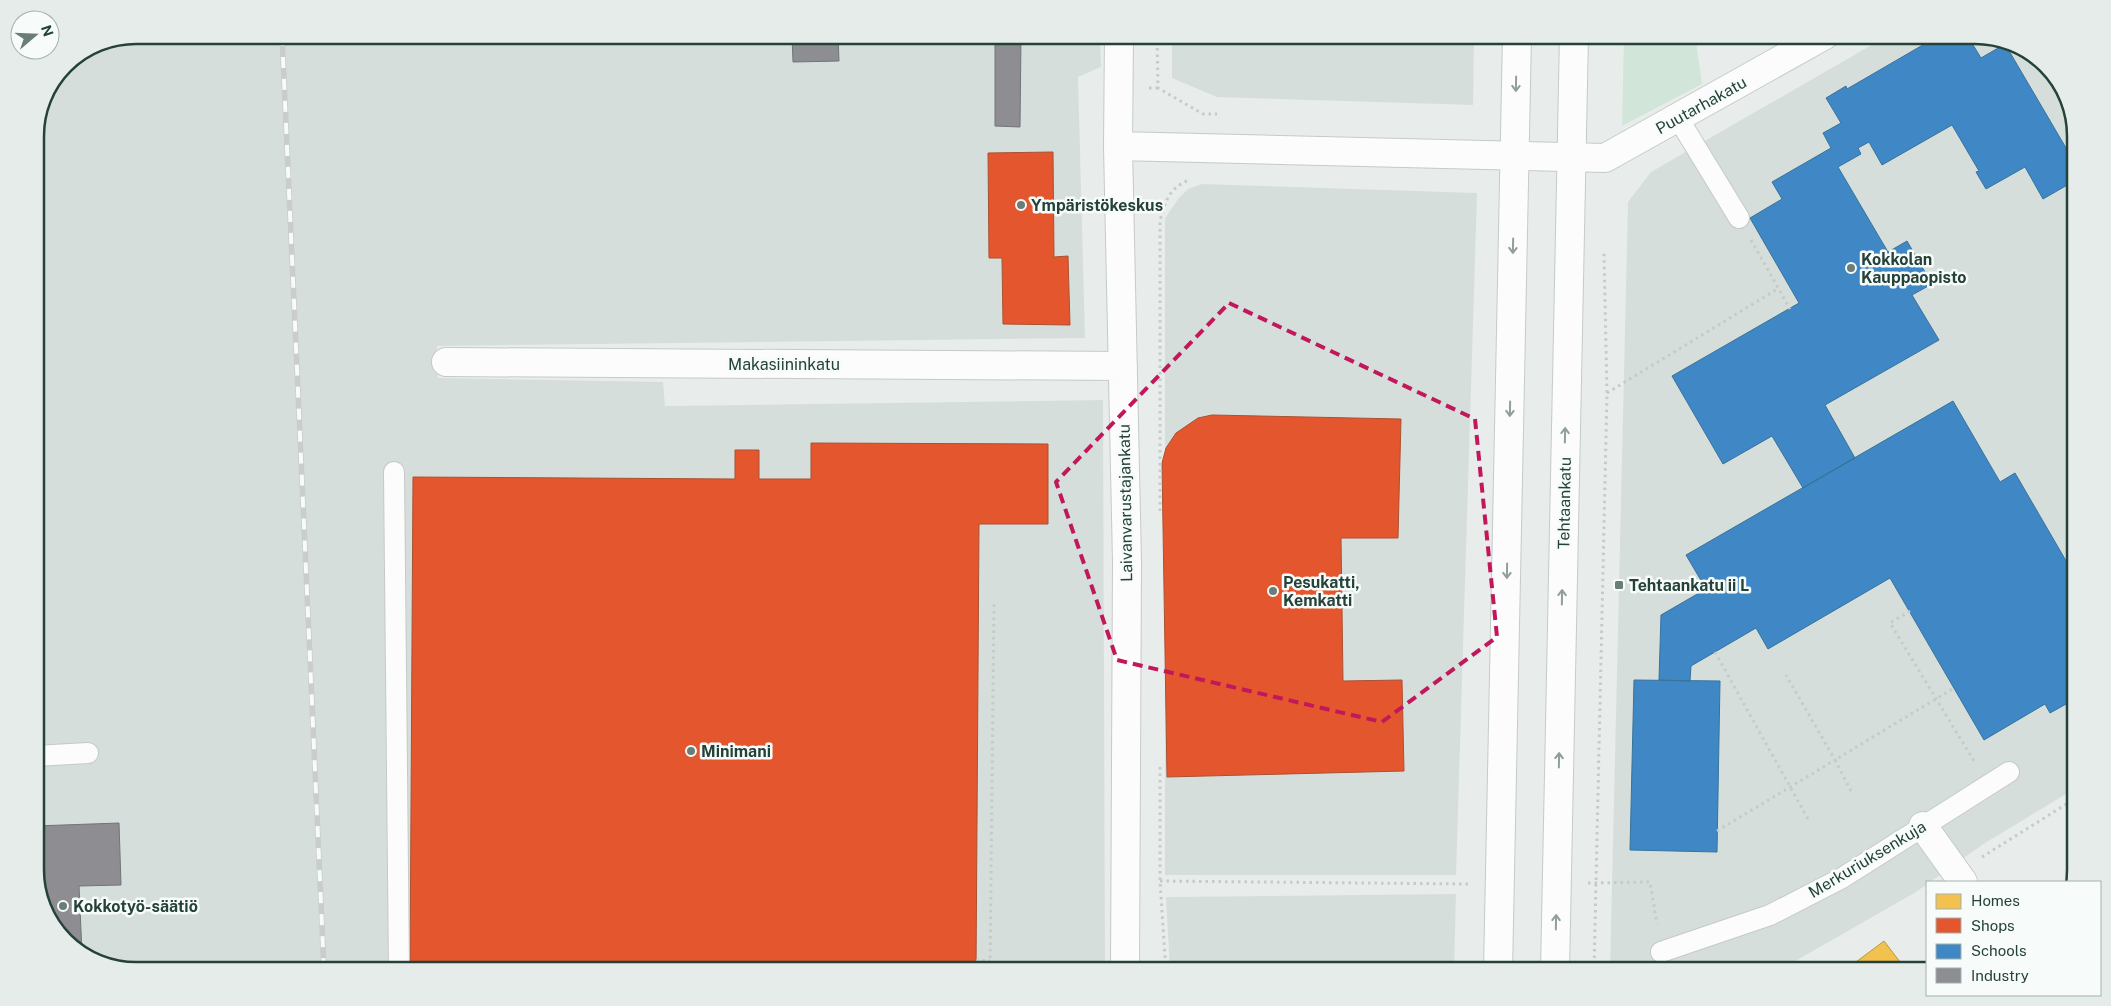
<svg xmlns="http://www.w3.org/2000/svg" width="2111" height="1006" font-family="'Public Sans',sans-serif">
	<rect width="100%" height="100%" fill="#e8edeb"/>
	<path fill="#d6dedb" d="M136,35H1100L1101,67L1078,77L1085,338L437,346L438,378L663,382L665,406L1103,400L1105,971H136L91,961L52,927L35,877V129L43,97L65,64L97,43Z
		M1172,35H1474L1473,105L1217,97L1172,78Z
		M1889,35H1975L2020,45L2059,79L2076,129V788L1985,843L1916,892L1778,971H1610L1628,202L1651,172Z
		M1202,184L1477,193L1456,875H1165V218L1178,199L1188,189Z
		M1456,894L1454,971H1170L1166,897Z"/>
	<path fill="#d1e6d8" d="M1624,35H1695L1702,84L1622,126Z"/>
	<path fill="#f2c14e" stroke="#b49b48" d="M1884,941L1907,971H1844Z"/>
	<path fill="#e4572e" stroke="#aa5132" d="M1053,152L1054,257L1068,256L1070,325L1003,324L1002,258H989L988,153Z
		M1212,415L1401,419L1398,538H1341L1343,681L1402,680L1404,771L1167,777L1162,463L1166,448L1176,433L1198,418Z
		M811,443L1048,444V524H979L976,971H410L413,477L735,479V450H759V479H811Z"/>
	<path fill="#3f88c5" stroke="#37739b" d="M1940,35H1967L1981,58L2005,44L2076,165V180L2043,199L2025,167L1986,189L1976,172L1979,171L1952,125L1882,165L1869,142L1858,148L1861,154L1838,167L1888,252L1907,241L1932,284L1912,295L1939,340L1825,405L1855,458L1803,488L1772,436L1723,464L1672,376L1799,303L1750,218L1782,199L1772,182L1831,148L1823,133L1841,123L1826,98L1846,86L1847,89Z
		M1953,401L2000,482L2015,473L2076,578V717L2068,703L2050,713L2045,704L1984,740L1890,578L1768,649L1756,628L1691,666L1690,681L1659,680L1661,615L1706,589L1686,555Z
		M1634,680L1720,681L1717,852L1630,850Z"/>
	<path fill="#8d8d92" stroke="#6e7678" d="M792,35H838L839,61L793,62Z
		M995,35H1021L1020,127L995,126Z
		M119,823L121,885L79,886L82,953L52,927L35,877V826Z"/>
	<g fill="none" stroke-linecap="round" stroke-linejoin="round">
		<defs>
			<path id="lane" d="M1678,118L1739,218
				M394,472L399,971
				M35,756L88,753
				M1661,952L1770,915L1842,878L2009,772"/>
			<path id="street" d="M1119,35L1118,146L1127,562L1125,971
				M1118,146L1605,158L1825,35
				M446,362L1123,366
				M1923,826L1963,882"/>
			<path id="secondary" d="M1498,971L1517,35
				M1555,971L1574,35"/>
		</defs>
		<use href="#lane" stroke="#c5cac8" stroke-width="22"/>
		<use href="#street" stroke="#c5cac8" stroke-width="30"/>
		<use href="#secondary" stroke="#c3cbc8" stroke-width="30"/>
		<path stroke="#c3ccca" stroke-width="3" stroke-dasharray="2.5 4" stroke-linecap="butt" d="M1157,35L1158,88L1203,114H1217
			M1149,88H1158
			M1751,240L1790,309
			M1607,393L1779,288
			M1160,511V221C1164,204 1169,188 1187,181
			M1910,611L1890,623L1974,761
			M1715,652L1808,819
			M1160,767V881L1166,971
			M1851,791L1835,760L1954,688
			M1717,831L1835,760L1786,675
			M1982,857L2076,798
			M1160,881L1470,884
			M1588,883L1650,882L1657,924
			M976,961L990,960
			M990,971L994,603
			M1594,971L1607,393L1604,252"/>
		<use href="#lane" stroke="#fcfcfc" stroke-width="20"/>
		<use href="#street" stroke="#fcfcfc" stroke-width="28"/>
		<use href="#secondary" stroke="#fcfcfc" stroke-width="28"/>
		<defs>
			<path id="rail" d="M282,35L324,971"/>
		</defs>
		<use href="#rail" stroke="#c9cdcc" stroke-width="5.5"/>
		<use href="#rail" stroke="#f7fbf9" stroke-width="4" stroke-dasharray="11" stroke-linecap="butt"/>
	</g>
	<defs><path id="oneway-shaft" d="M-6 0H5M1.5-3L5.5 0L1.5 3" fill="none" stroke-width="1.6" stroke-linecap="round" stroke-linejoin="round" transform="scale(1.25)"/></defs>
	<g stroke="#909f9b">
		<use href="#oneway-shaft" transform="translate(1516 84) rotate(91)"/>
		<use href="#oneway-shaft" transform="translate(1513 246) rotate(91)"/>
		<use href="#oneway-shaft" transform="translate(1510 409) rotate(91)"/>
		<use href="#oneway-shaft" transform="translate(1565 435) rotate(-89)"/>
		<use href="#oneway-shaft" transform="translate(1507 571) rotate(91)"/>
		<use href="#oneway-shaft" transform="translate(1562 597) rotate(-89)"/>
		<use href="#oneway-shaft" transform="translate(1559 760) rotate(-89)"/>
		<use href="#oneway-shaft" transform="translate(1556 922) rotate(-89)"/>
	</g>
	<path fill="none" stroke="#c2185b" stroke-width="4" stroke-dasharray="10 6" stroke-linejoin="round" d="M1229,303L1475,419L1497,637L1382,722L1117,660L1056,482Z"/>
	<g fill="#697e78" stroke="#f7fbf9" stroke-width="2">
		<circle cx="1021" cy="205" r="5"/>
		<circle cx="1851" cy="268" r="5"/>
		<rect x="1614" y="580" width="10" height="10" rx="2.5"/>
		<circle cx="1273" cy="591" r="5"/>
		<circle cx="691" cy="751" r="5"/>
		<circle cx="63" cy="906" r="5"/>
	</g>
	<g text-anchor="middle" stroke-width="5" stroke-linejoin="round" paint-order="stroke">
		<g font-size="16" fill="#24423a" stroke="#f7fbf9">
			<text transform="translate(1701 105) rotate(-29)" y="6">Puutarhakatu</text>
			<text x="784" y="370">Makasiininkatu</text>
			<text transform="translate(1125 503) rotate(-91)" y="6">Laivanvarustajankatu</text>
			<text transform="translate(1564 503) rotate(-89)" y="6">Tehtaankatu</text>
			<text transform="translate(1867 859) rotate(-31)" y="6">Merkuriuksenkuja</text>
		</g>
		<g font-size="16" font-weight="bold" fill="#24423a" stroke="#f7fbf9" text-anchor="start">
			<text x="1031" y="211">Ympäristökeskus</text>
			<text x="1861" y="265">Kokkolan<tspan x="1861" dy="18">Kauppaopisto</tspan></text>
			<text x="1283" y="588">Pesukatti,<tspan x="1283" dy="18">Kemkatti</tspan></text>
			<text x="1629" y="591">Tehtaankatu ii L</text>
			<text x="701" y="757">Minimani</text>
			<text x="73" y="912">Kokkotyö-säätiö</text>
		</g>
	</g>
	<path d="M0 0H2111V1006H0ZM136 44H1975A92 92 0 0 1 2067 136V870A92 92 0 0 1 1975 962H136A92 92 0 0 1 44 870V136A92 92 0 0 1 136 44Z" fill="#e6ecea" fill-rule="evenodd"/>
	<path fill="none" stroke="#24423a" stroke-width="2.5" d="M136 44H1975A92 92 0 0 1 2067 136V870A92 92 0 0 1 1975 962H136A92 92 0 0 1 44 870V136A92 92 0 0 1 136 44Z"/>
	<rect x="1926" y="881" width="175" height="115" fill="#f7fbf9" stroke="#a3b1ad"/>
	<rect x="1936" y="894" width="25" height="15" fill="#f2c14e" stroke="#a3b1ad"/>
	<text x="1971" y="906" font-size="15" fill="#24423a">Homes</text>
	<rect x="1936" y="918" width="25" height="15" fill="#e4572e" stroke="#a3b1ad"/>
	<text x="1971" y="931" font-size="15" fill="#24423a">Shops</text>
	<rect x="1936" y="944" width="25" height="15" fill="#3f88c5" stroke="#a3b1ad"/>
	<text x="1971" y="956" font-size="15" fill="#24423a">Schools</text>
	<rect x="1936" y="968" width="25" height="15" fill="#8d8d92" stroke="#a3b1ad"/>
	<text x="1971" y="981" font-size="15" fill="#24423a">Industry</text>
	<g transform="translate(35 35) rotate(71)"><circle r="24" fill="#f7fbf9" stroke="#a3b1ad"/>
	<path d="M0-4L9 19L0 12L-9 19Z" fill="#697e78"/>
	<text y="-8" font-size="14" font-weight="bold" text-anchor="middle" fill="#24423a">N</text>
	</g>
</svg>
